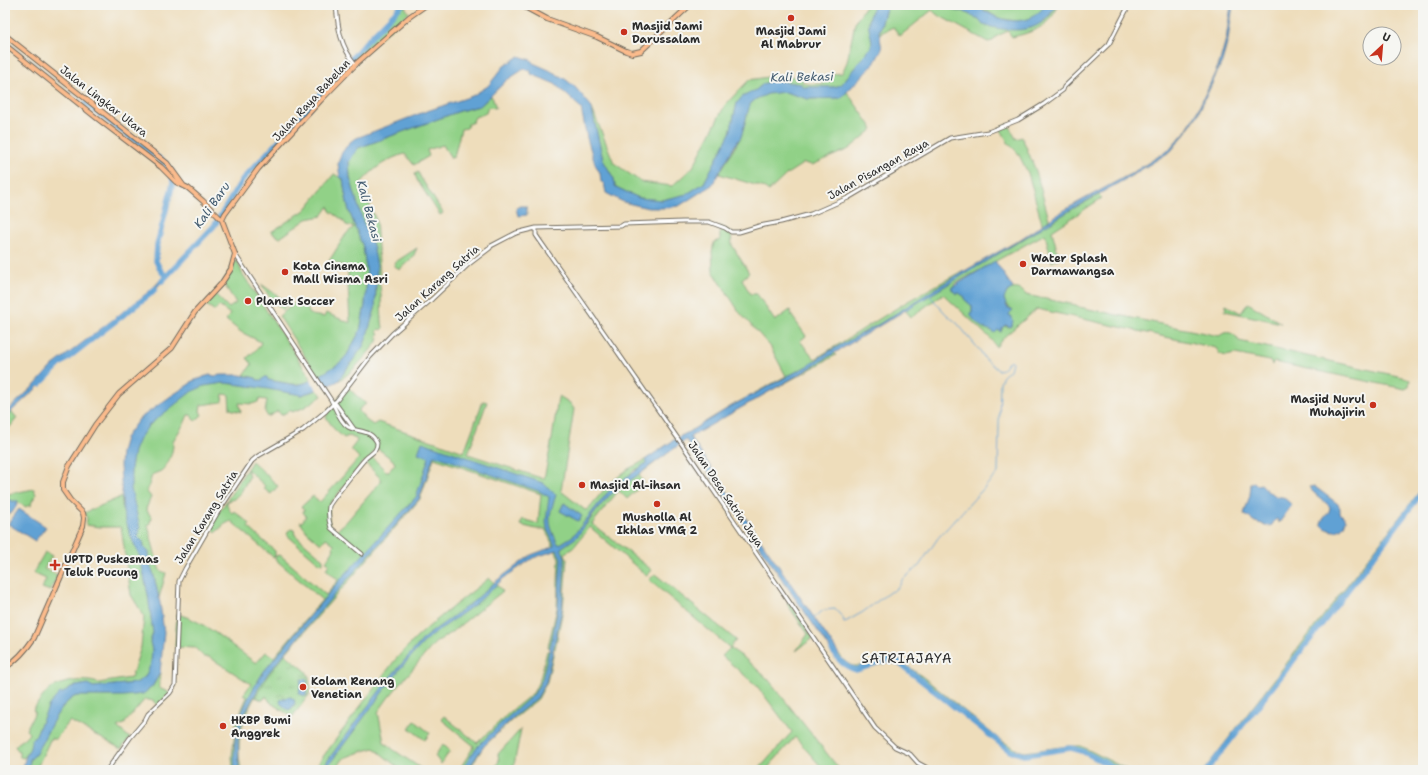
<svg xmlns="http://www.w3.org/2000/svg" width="1428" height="775" font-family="'Shantell Sans',sans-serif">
	<defs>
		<pattern id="park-tufts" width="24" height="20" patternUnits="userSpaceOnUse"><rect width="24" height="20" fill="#91d187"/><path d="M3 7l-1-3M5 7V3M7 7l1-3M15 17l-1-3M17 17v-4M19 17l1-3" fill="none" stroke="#77aa6f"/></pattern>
	</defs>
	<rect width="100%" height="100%" fill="#f6f6f2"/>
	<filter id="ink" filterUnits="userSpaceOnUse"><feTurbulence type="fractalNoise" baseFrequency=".025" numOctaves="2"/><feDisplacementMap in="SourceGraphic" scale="8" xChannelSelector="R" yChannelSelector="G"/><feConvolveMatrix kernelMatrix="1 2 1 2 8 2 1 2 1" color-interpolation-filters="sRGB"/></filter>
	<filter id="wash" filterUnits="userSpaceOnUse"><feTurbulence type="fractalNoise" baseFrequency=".012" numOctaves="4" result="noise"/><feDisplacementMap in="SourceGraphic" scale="16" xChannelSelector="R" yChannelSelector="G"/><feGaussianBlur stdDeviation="0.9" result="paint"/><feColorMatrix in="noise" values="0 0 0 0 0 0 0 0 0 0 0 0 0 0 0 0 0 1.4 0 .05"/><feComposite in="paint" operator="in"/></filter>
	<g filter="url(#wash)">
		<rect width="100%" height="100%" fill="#edb"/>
		<path fill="#91d187" stroke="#5e7e59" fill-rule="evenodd" d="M404,5L409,13L356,59L354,58Z
			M866,5H875C871,12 868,19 869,28C870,35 873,40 871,47L841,85L834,87H802L800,84L779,81L768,82L763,84L756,90L737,103L730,133L704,183L687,194L662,200L639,198L618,188L615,186L614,179L603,160L591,106L614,163L641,182L672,186L693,167L725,105L749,80L774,76L805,77L802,82L808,84H823V78H832L833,74L842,73L847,62L855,23Z
			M887,5L947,6L956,11H963L979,20L987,26L1018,29L1031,28L1045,21L1052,13L1056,5H1059C1056,10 1054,15 1050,19C1041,30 1025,34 1012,37L1008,31L997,36L993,41L988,42L936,14L932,10L900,36L893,27L879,34Z
			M971,5H1046L1038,14L1030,19L1016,21L998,18L985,10Z
			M774,92H785L808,99L841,98L847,92L873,129L849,149L812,165L804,163L787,174L769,191L765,188L719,174L741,137L750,104L756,99L762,96Z
			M491,96L493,99L496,108L488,107L486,113L475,117L472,123L468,124L467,128L461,129L454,157L451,158L443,145L427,150L429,156L414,165L405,154C387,158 372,170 361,183L370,201V207L376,220L380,276L381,279L379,281C383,297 380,313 383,328L382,330L379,329L377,332L379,334L377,335L379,339C371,350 351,375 338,381L364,345L375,309L377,266L373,245L363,222L350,178L349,162L351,157L358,148L460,111L480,106Z
			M1008,124L1016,139L1022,137L1036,171L1050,223L1074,208L1099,195L1102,198L1052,231L1059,258L1052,262L1045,234L956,283L951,288L957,294L959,293L965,297L964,299L972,306V312L971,316L994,332L998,330L1001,332L1003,326L1010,327L1012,325L1009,314L1013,310L1005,304L1004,297L1009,290C1016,287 1022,289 1026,295L1076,305L1079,307L1219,336C1227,330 1234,332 1239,341L1407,378L1410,380L1409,387L1405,389L1274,362L1272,365L1270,361L1235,354L1226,356L1220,354L1216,348L1037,309L1005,336L996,347L991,339L943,294L911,317L905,310L1043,227L1028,173L1018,153L1009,144L1000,128Z
			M418,172L421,178L443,213L440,215L417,180L415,174Z
			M334,174L343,179L345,193L349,211L363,247L367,276L365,305L360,331L347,355L341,362L318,377L279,316L298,300L306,304L309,313L312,315L324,317L326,313L350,323L348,284V267L329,261L346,234L354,227L346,225L343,220L330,211L329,206L322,216L307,219L280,238L271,232L305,210Z
			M720,226L731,232L732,245L749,273L742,279L750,294H757L775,321L790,310L792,316L806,336L800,341L815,359L908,301L962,271L963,272L879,324L828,352L809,365L775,383L810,367L834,353L836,355L778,387H777L689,437L639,475L644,483L627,499L619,491L615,495L592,524L652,570L647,576L590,527L573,548L565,553L567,559L563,609L555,649L548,647L557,608L559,558L545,529H536L520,525L523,519L538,524L541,494L434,458L420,499L285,654L290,715L271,703L266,696L263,700L255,697C241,722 236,741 241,770H233L232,756L236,723L247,697L243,695L251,684L209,657H204L195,648L175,647L177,614C206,621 231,646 256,663L266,652L274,657L322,600L275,559L276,556L280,555L326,595L338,580L326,569L329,564L326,561L334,549L333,547L334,544L326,538L321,544L307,532L300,522H302L306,516L303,512L304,510L301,507L313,496L320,502L359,458L351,449L357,441L356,439L349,436L344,438L334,429L326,417L329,410L336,404L339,407L337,400L347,387L366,404L360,408L359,411L366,420L373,425L378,422L464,452L483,401L487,402L468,454L544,479L552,439L558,398L559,396L570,403L574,409L561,491L585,510L588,509L608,485L628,469L640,463L677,438L687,433L735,404L786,376L770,346L740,313L713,271L712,252L714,242L720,240ZM377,448L393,460L395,464L389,471H386L371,456ZM364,461L382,480L347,521L335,532L329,524V505ZM648,466C635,476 619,485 608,497C593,513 582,536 562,547L560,544L573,536L608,492L624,480L634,470ZM564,503L582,516L578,521L560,511Z
			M417,248L413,257L399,270L395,266L394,263Z
			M235,261L238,262L242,273L259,299L312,380C295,388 286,382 268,380L265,379L259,381L257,380L256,378L244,375L252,364L247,358L259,347L261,342L241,332L226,320L230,314L219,306L215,311L205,304L215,294L229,308L236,303L224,284H222Z
			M1248,303L1281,323L1225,311L1226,305L1241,313Z
			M224,383L268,388L301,395L318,390L322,396L303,408L292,412L291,410L281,415L278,411L268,417L265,412L267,400L259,399L258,402L252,404L239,403L241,412L230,409L229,395L223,394L222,402L201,405L200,411L202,415L195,421L191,415H188L185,422L173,441C174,449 169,465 161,471C159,472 155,473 152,475L147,492L151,497L146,509L152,518L148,526C150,532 158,568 160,570C162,572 164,572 166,573L159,598L153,572L149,564V552L144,548C144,543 142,542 138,538C142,522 132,504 131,488C130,472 131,454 138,440C146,424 186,392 203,386C210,384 218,384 224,383Z
			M12,412L17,418L10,427L5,430V417Z
			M252,461L278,486L271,494L263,488L265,486L247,469L249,477L241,492L234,499L227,501C227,506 228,509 232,513L234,511L250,524L248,527L275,551V556L273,557L231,521L225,524L216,532L210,526L218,512L220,511Z
			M1423,487V491L1329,615L1207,770H1204Z
			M34,489L36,495L32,501L31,506L29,505L26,507C18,502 15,503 8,499L5,502V491L8,494Z
			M121,497L123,512L131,537L140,557L148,595L153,633L150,642L152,650L151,664L145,677L136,683L93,687L88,684L71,687L49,705L35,737L32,739L30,749L24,758L20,757L18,750L15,747C18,741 26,740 29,733L26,730L35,712L33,710C36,705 47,690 51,688C64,681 84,678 98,683L131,678L141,647L144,616L131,595L121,527H100L86,525L87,518L84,513Z
			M291,529L294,530L295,535L323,559V564L319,563L288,536L287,532Z
			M45,552L52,556L44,569L58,575L50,591L42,588L46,579L33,573Z
			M655,574L736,640L730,648L743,657L768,679L840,770H824L795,737L766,770H758L792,732L757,686L722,656L730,648L649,580Z
			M489,578L503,591L453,631L435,643L388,698L378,712L384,742C396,753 410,760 423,770H401L374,748L360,752L344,758L335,770H313L395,660C423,628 457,604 489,578Z
			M789,601L813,638L796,651L808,634L787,604Z
			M550,650L554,651L547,682L538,699L512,720L484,746L469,770H459L474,746L441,719L444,716L477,743L511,711L533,693L540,679L547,651Z
			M839,654L843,660L853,666H861L883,658H890L899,660L923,677L999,739L1017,750L1025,752L1068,746H1081L1128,770H1119L1082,751L1071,748L1025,755L1010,751L898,662C883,658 871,666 856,670C847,666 841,664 836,656Z
			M160,673L159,688L170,693L158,705L153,701L145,699L124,724L117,727L130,738L121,749L70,721L55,740L51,738L36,770H29L30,759C37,755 37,750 41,744C50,728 59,704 76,696C90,695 136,698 145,692C153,688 156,681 160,673Z
			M415,721L430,733L425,740L409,728Z
			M521,729L513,770H497L496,766L499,761L498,754Z"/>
		<path fill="url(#park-tufts)" stroke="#5e7e59" d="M261,284L288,303L282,310L271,299Z
			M285,654L306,671L309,677L310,687L309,695L292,717L271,703L266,696L263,700L255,697C258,691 266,682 267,677Z
			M443,744L450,751L441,764L435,756Z"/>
		<path fill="#61a1d4" stroke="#466680" d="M875,5H887L879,32L882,49L874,64L841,98L808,99L785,92L768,94L756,99L750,104L741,137L735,145L712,185L679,206L663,208H648L623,202L606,193L604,183L601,182L600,173L595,164L587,138L581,108L555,84L531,74V71L524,69L507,80L480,106L475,107L460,111L358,148L352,157L349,162L350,178L363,222L373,245L377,266L375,309L364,345L338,381L328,386L301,395L268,389L234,384L224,383L204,386L191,392L149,425L139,439L134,451L131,468V489L140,528L138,538L143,541L144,548L149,552V564L153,572L160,603L164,632L160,673L152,687L143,694L124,696H76C59,704 50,728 41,744C37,750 37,755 30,759L29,770H23C24,760 25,759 29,750C31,747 30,743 32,739L35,737L49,705L60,693H63L71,687L88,684L93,687L136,683L145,677L151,664L152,650L150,642L153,633L148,595L140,557L131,537L123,512L120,466L121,452L125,438L139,419L171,396L191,383L192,381L202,378L203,377L210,375L216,376L220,375H240L256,378L257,380H262L265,377H267L268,380L296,385L305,383L316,378L341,362L347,355L360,331L365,305L367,276L363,247L349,211L345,193L343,179L340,177L338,164L341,154L349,143L354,139L424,112L472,96L488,86L504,66L519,56L531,60L533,63L549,70L565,79L575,87L591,106L603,160L614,179L615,186L618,188L639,198L662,200L687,194L704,183L730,133L737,103L742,97L756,90L763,84L768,82L779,81L801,84L803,87H834L841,85L871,47C873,40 870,35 869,28C868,19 871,12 875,5Z
			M943,5C951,5 962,3 971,5C981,7 990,15 999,18C1019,24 1032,21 1046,5H1056C1040,36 1012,32 983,25L979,20L963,11H956L947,6Z
			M1231,5H1233L1228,40L1222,62L1197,116L1184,135L1171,151L1131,176L1074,208L800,374L690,437L839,654L835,656L686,440L610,495L593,514L577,537L561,548L565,557L562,609L546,682L537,698L516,715L484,746L467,770H462L476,748L499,725L534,694L542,680L552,639L558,608L561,558L557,550L533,558L504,578L477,603L427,639L399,670L325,770H321L348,732L391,676L425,637L474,601L495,582L531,555L555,546L547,529L546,522L549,497L539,491L434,455L419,499L345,582L289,648L268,673L258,689L244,715L241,725L238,740L239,770H235C231,730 243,704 264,671L339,581L416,497L429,457L418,453L422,442L543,483L556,495C548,519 547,521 558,544H560L573,536L608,492L646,463L645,460L677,438L687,433L735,404L809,365L828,352L879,324L954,277L1019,240L1066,209L1132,173L1170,149L1184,133L1196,114L1219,64L1226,39Z
			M521,206H526L527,215L518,216L516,208Z
			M995,261L1013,288L1007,292L1004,299L1007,307L1013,310L1009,314L1013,321L1012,325L1010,327L1005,325L1002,328L1001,332L998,330L995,333C991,330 990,330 986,329C980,327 972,319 970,313L972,312V306L964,299L965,297L959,293H955L951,288Z
			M165,275L167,276L154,291L114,321L49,374L37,388L5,417V413L36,384L52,366L136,302L152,289Z
			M1254,482L1257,485L1261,484C1264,486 1265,489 1267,491C1270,493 1274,494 1277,497H1283L1292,505L1279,523L1278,520L1276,519L1271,526H1269L1255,522L1244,514L1250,495L1251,483Z
			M1314,486L1338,504L1340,508V513L1346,519C1344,534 1329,534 1321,524C1323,516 1329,516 1330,507C1323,499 1314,495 1309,487Z
			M8,499L12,501H18L17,505L12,513L8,514L5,509V502Z
			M564,503L582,516L578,521L560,511Z
			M19,509L46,527L35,541L8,524Z
			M301,679L307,680L306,696L299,694Z
			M290,697L294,699L295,703L292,708L288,710L280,703L281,699Z"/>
		<path fill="#edb" d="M316,375L326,389L318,392L310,379Z"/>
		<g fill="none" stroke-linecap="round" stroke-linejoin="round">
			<path stroke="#61a1d4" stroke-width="1" d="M10,46L12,45L86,104
				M5,56V57
				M814,617L824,610L835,609L843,618L844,622L847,621L863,612L891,591L892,592L900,585L902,580L919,566L938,538L998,473L1000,382L1003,376L1010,370L1012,362L1010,360L1003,369L998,370L985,359L981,352L958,324L946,314L929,295"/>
			<path stroke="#61a1d4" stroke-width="5.5" d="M86,104L165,163L172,172L173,183L157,245L156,261L161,271L166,276
				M162,281L214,226L242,180L299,119L365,43L402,5
				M40,384L60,364L149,295L155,289
				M832,650C840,662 843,665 856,670C871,666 883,658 898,662L1010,751L1025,755L1071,748L1082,751L1119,770
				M1207,770L1312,637L1423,491"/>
		</g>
	</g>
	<g filter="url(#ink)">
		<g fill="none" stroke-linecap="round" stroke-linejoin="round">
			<defs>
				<path id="minor" d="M336,5C338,28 340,46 356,65
					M536,228V235L538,238L688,453L875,728L895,747L910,754L918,763L931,770
					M235,254L331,400C335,408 340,422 348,427C359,433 371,429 377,443C377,451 373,452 367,457C363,460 330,503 329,506C328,513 329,522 331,528L362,554
					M334,402L336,404L354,429
					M107,770L130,738L145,720L148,714L170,693L175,685L179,581L185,569L218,512L252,461L258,456L303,430L326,411L337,400L370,357L392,334L432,299L469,264L490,248L491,246L516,233L536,228L621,226L624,224L683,222H709L725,228L731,232H739L759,226L781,222L811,214L848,198L950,138L988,132L1018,120L1044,104L1063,90L1064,87L1109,44L1129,5"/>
				<path id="major" d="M521,5L547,19L597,37L626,51L632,53L641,51L690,5
					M5,35L167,163L183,185
					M5,45L98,119L161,167L176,182L188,188L203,201L222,220L235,254L231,269L221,284L195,312L172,348L119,394L95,425L69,466L63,482V490L70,500L83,513L84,518L83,526L34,638C26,650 17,660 5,668
					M222,220L225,214L258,169L321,100L358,62L409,17L426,5"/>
			</defs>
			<use href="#minor" stroke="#6f695d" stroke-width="5"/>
			<use href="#major" stroke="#6f695d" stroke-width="6"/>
			<use href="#minor" stroke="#fff" stroke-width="3"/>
			<use href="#major" stroke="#fbbb8c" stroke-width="4"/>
		</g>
	</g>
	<g fill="#c8321e" stroke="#f6f6f2" stroke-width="1.5">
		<circle cx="791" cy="18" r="4"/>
		<circle cx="624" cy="32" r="4"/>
		<circle cx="1023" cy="264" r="4"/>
		<circle cx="285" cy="272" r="4"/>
		<circle cx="248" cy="301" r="4"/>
		<circle cx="1373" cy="405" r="4"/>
		<circle cx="582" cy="485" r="4"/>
		<circle cx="657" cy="504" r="4"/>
		<path d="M53 559h4v4h4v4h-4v4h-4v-4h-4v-4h4z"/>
		<circle cx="303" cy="687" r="4"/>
		<circle cx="223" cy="726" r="4"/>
	</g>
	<g text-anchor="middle" stroke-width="4" stroke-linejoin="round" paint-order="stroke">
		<g font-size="11" font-weight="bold" fill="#2b2b2b" stroke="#f6f6f2" text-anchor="start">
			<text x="632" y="30">Masjid Jami<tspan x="632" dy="13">Darussalam</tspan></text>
			<text x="791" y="35" text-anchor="middle">Masjid Jami<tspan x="791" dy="13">Al Mabrur</tspan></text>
			<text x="1031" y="262">Water Splash<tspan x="1031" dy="13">Darmawangsa</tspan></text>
			<text x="293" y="270">Kota Cinema<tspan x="293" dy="13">Mall Wisma Asri</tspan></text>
			<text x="256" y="305">Planet Soccer</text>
			<text x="1365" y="403" text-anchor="end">Masjid Nurul<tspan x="1365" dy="13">Muhajirin</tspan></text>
			<text x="590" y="489">Masjid Al-ihsan</text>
			<text x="657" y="521" text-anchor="middle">Musholla Al<tspan x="657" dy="13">Ikhlas VMG 2</tspan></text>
			<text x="64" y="563">UPTD Puskesmas<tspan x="64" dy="13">Teluk Pucung</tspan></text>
			<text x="311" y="685">Kolam Renang<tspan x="311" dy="13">Venetian</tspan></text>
			<text x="231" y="724">HKBP Bumi<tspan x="231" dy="13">Anggrek</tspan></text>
		</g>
		<g font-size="11" fill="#2b2b2b" stroke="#f6f6f2">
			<text transform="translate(311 100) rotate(-47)" y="4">Jalan Raya Babelan</text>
			<text transform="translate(104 101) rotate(38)" y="4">Jalan Lingkar Utara</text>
			<text transform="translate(878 169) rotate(-29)" y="4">Jalan Pisangan Raya</text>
			<text transform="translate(437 283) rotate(-42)" y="4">Jalan Karang Satria</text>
			<text transform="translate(726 494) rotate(56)" y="4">Jalan Desa Satria Jaya</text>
			<text transform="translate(206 517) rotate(-58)" y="4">Jalan Karang Satria</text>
		</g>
		<g font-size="12" font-style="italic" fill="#415a6f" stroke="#f6f6f2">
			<text transform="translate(802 77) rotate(-1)" y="4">Kali Bekasi</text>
			<text transform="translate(212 205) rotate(-55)" y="4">Kali Baru</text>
			<text transform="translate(369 211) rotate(75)" y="4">Kali Bekasi</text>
		</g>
		<g font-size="13" letter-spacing="1" fill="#2b2b2b" stroke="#f6f6f2">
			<text x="907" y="663">SATRIAJAYA</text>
		</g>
	</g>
	<rect width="1428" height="775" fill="none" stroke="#f6f6f2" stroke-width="20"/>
	<g transform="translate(1382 46) rotate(26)"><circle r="19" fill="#f6f6f2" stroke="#a5a5a2"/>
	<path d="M0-3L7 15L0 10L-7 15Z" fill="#c8321e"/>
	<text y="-6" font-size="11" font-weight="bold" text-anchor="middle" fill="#2b2b2b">U</text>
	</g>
</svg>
